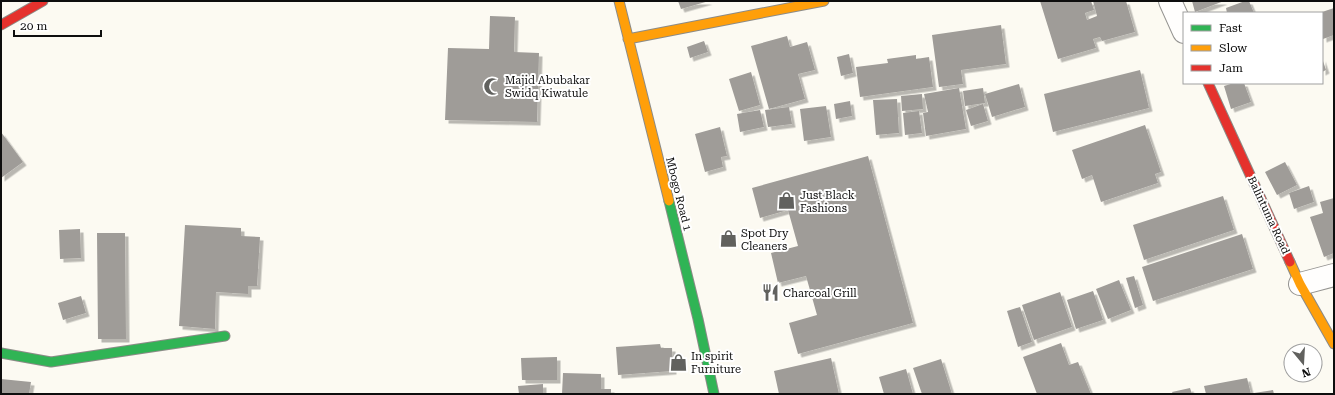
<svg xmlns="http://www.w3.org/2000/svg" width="1335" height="395" font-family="'Roboto Serif',serif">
	<defs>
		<filter id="shadow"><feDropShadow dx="3.5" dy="3.5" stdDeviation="0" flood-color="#0004"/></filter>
	</defs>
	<rect width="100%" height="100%" fill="#fcfaf2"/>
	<path fill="#9f9c98" filter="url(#shadow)" d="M678,1H709L681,9Z
		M1040,1H1091L1094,10L1085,13L1087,20L1097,16L1093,1H1126L1135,32L1102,41L1100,37L1093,39L1096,48L1058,59Z
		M1192,1H1224L1195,12Z
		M1245,1H1249L1254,13H1227L1226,8Z
		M1334,8V35L1323,39L1322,13H1319Z
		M490,16L515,17L514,52L539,53L537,122L445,120L448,48L489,49Z
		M1001,25L1006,64L961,70L963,84L939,87L932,35Z
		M787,36L790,47L807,42L815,70L798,74L805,99L769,109L751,46Z
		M704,41L708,52L690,58L687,47Z
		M849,54L853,73L841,76L837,57Z
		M916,55V59L929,57L933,87L860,97L856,67L888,63L887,59Z
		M1322,58L1326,70L1322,72Z
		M1140,70L1149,108L1053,132L1044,94Z
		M751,72L760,105L739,111L729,79Z
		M1234,83H1244L1251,102L1231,109L1224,86Z
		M1019,84L1025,107L992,117L985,94Z
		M959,88L966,129L926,136L923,113L928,112L924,94Z
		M983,88L985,103L965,106L963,91Z
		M922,94L923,109L902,111L901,96Z
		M897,99L899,133L876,135L873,100Z
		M850,101L852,116L836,119L834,104Z
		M983,104L988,121L971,126L966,110Z
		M826,106L831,137L804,141L800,109Z
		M789,107L792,124L768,127L765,110Z
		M760,110L764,127L740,132L737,114Z
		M919,111L922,133L905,135L903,113Z
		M1145,125L1161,172L1155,174L1158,183L1101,202L1092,175L1082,179L1072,150Z
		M720,127L727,156L721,157L723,167L705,172L695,134Z
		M1,132L23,162L1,178Z
		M868,156L913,323L798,354L789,323L817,315L806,276L778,283L771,253L798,246L788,210L760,218L752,188Z
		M1285,162L1297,185L1277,195L1265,172Z
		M1309,186L1314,202L1294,209L1289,193Z
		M1223,196L1234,230L1144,260L1133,225Z
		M1334,198V253L1324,257L1310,217L1323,213L1320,202Z
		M185,225L241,228V236L260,237L257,286H248V294L216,292L215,329L179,326Z
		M80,229L81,258L60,259L59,230Z
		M97,233H125L126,339H98Z
		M1242,234L1253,269L1153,301L1142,267Z
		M1134,276L1143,305L1135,308L1126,278Z
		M1119,280L1131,310L1108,319L1096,289Z
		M1093,291L1103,320L1076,329L1067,300Z
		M1060,292L1072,327L1034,340L1022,305Z
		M81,296L86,313L63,320L58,303Z
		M1020,307L1032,342L1018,347L1007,311Z
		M1061,343L1069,365L1078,362L1091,394H1037L1023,357Z
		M660,344L661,348H672L673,371L618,375L616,347Z
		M557,357V380H522L521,358Z
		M831,358L839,394H779L774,371Z
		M941,359L952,394H922L913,368Z
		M906,369L913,394H884L879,377Z
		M563,373L601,374V389H611V394H562Z
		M1247,378L1251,394H1206L1204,386Z
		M1,379L31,382L29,394H1Z
		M543,384V394H519L518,386Z
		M1190,388L1192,394H1173L1172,392Z
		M1273,390L1274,394H1254V393Z"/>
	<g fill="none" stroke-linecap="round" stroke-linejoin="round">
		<defs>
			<path id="street" d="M1170,1L1184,32
				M1300,284L1334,275"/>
			<path id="fast" d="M669,201L698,319L714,394
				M1,353L51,362L225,336"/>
			<path id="slow" d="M619,1L669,201
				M628,39L824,1
				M1290,262L1300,284L1334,344"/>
			<path id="jam" d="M1,25L43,1
				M1208,83L1290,262"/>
		</defs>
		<use href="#street" stroke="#959491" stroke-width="24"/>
		<use href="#fast" stroke="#8c8b87" stroke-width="11"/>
		<use href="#slow" stroke="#8c8b87" stroke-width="11"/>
		<use href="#jam" stroke="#8c8b87" stroke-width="11"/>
		<use href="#street" stroke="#fffefd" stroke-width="22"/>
		<use href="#fast" stroke="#30b455" stroke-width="9"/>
		<use href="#slow" stroke="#ff9f0a" stroke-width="9"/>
		<use href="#jam" stroke="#e5322d" stroke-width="9"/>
	</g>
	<defs>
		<symbol id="mosque-bare" viewBox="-9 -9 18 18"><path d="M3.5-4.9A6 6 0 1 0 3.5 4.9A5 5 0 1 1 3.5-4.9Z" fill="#61615e" stroke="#fff" stroke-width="2.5" paint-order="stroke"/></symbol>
		<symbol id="shop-bare" viewBox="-9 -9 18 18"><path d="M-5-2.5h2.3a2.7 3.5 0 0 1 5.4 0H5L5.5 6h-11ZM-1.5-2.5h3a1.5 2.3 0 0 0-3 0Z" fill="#61615e" stroke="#fff" stroke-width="2.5" paint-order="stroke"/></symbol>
		<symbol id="restaurant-bare" viewBox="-9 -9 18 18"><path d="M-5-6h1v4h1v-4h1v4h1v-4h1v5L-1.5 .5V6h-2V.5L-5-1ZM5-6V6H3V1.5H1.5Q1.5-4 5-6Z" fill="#61615e" stroke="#fff" stroke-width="2.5" paint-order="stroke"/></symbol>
	</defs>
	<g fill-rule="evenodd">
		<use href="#mosque-bare" x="480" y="74" width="25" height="25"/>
		<use href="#shop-bare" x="774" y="188" width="25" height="25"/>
		<use href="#shop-bare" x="716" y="226" width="25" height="25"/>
		<use href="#restaurant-bare" x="758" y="280" width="25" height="25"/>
		<use href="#shop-bare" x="666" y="350" width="25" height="25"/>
	</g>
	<g text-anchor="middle" stroke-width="4" stroke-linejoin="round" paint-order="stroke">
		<g font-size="11" fill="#0e0e0e" stroke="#fff" text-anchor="start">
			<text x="505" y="84">Majid Abubakar<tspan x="505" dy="13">Swidq Kiwatule</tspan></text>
			<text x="800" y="199">Just Black<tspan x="800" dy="13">Fashions</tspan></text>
			<text x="741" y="237">Spot Dry<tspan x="741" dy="13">Cleaners</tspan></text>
			<text x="783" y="297">Charcoal Grill</text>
			<text x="691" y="360">In spirit<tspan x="691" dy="13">Furniture</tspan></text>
		</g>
		<g font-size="11" fill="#0e0e0e" stroke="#fff">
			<text transform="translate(679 194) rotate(76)" y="4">Mbogo Road 1</text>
			<text transform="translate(1269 215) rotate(65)" y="4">Balintuma Road</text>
		</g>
	</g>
	<rect width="1335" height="395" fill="none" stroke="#0e0e0e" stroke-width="4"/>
	<rect x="1183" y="12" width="140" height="72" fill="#ffffff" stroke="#9f9f9f"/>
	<rect x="1191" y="25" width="20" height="6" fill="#30b455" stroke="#9f9f9f"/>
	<text x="1219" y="32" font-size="12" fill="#0e0e0e">Fast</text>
	<rect x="1191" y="45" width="20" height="6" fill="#ff9f0a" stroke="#9f9f9f"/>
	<text x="1219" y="52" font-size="12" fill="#0e0e0e">Slow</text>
	<rect x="1191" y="65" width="20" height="6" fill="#e5322d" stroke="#9f9f9f"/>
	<text x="1219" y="72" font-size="12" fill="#0e0e0e">Jam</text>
	<g transform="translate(1303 363) rotate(162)"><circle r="19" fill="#ffffff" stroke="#9f9f9f"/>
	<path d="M0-3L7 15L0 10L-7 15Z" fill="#61615e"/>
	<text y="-6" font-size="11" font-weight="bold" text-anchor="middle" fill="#0e0e0e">N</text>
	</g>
	<path d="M14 30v6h87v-6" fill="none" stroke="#0e0e0e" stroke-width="2"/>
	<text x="20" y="30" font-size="12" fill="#0e0e0e" stroke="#ffffff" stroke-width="3" paint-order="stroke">20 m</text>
</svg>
